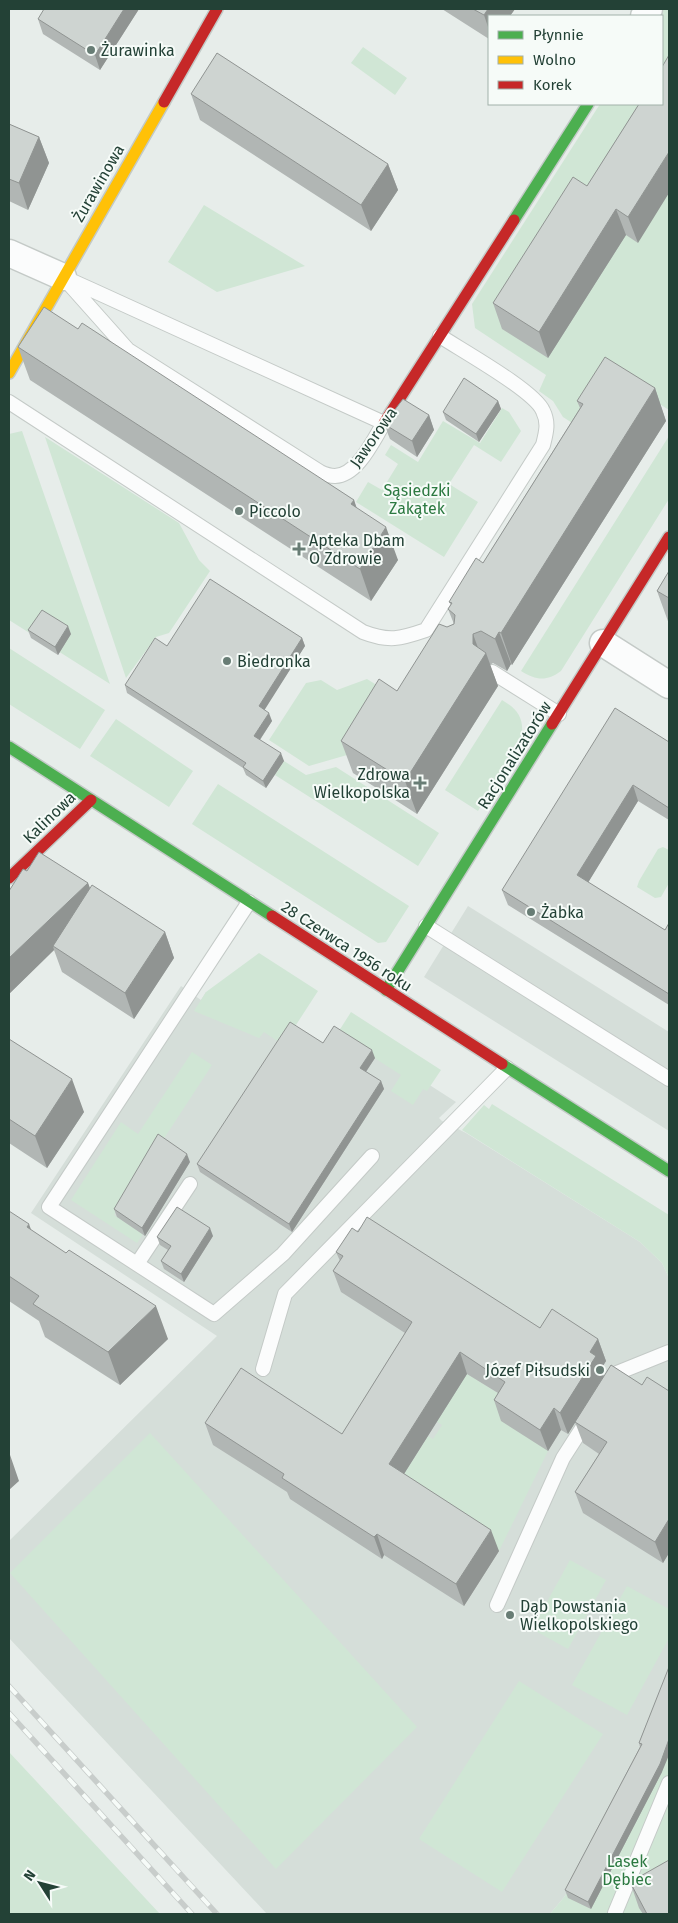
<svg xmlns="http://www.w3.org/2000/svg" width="678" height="1923" font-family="'Fira Sans',sans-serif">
	<rect width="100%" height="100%" fill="#e7edea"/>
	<path fill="#d5ded9" d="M468,906L669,1032V1131L424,977Z
		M181,986L201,1000L206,992L293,1029L326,1051L341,1028L456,1102L439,1118L442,1121L466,1133L640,1242L662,1263L669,1278V1679L640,1751L565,1896L550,1914H267L9,1638V1541L217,1336L31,1213Z"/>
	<path fill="#d0e6d5" d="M661,9H669V410L614,375L580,428L563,417L553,401L539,391L546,375L475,328L472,304L600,104H662V16H656Z
		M363,47L407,78L395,95L351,63Z
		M204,205L305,266L217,292L168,262Z
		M502,408L509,412L521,431L501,462L474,445L449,484L478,502L444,557L356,502L368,482L382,490L398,464L385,455L391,445L418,462L443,421L480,443Z
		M22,431L110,684L9,620V434Z
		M669,436V499L561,671C546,682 536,680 521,671Z
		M45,437L179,523L199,560L210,571L169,633L156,637L126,678Z
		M9,648L105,710L80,749L9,704Z
		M367,679L391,694L347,755L309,766L269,740L306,683L321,680L337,690Z
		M502,700C519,710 525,720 521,740L478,811L445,790Z
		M116,719L193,771L169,807L90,756Z
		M284,761L306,775L336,767L439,833L418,866L275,775Z
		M218,784L409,906L386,942L378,943L192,824Z
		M663,847L669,850V883L661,897L655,898L637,887L639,881L658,849Z
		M259,953L318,991L283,1045L264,1032L259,1038L194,1011L206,992Z
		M351,1012L441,1070L427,1091L423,1089L413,1105L391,1091L401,1075L337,1034Z
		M192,1052L212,1065L114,1215L143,1234L137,1243L71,1200L121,1122L138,1134Z
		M492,1104L669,1215V1278L662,1263L640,1242L462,1130L484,1105L489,1109Z
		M461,1370L496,1392L504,1381L548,1451L499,1551L397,1485L428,1436L433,1439L442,1425L436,1421Z
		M150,1433L417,1727L276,1869L10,1573Z
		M570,1560L606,1580L568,1649L532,1629Z
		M627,1586L669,1609V1638L627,1715L572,1685Z
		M669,1679V1914H550L565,1896L640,1751Z
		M519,1681L603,1734L502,1892L419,1839Z
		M9,1752L160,1914H9Z"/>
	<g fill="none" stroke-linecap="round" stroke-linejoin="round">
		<defs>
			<path id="lane" d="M63,277L92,290L384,423C373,440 358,475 335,476C330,476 324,474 320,472L128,350Z
				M9,402L363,632C389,642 400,639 426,630L543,445C546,433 549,423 543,411C535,391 461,350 440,336
				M492,672L559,714
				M249,902L49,1207L214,1314L283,1254L372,1156
				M426,926L669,1079
				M137,1264L190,1184
				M263,1369L285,1294L507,1068
				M609,1386L617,1373L669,1352
				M497,1605L563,1458L588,1419
				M615,1913L669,1783"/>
			<path id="street" d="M644,16L649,9
				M9,253L63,277
				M603,643L669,685"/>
			<path id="fast" d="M514,220L588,104
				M9,747L272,916
				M386,990L552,724
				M502,1064L669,1171"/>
			<path id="slow" d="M9,373L164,102"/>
			<path id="jam" d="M164,102L217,9
				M384,423L514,220
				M552,724L669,537
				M9,878L91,800
				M272,916L502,1064"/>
		</defs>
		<use href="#lane" stroke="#c4cac7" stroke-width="16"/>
		<use href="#street" stroke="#c4cac7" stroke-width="29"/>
		<use href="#fast" stroke="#c3cac7" stroke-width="14"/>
		<use href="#slow" stroke="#c3cac7" stroke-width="14"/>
		<use href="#jam" stroke="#c3cac7" stroke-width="14"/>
		<use href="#lane" stroke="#fbfcfc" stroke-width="14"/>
		<use href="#street" stroke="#fbfcfc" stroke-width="26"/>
		<use href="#fast" stroke="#4caf50" stroke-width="11"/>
		<use href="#slow" stroke="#ffc107" stroke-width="11"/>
		<use href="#jam" stroke="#c62828" stroke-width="11"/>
		<defs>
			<path id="rail" d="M9,1686L217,1914
				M9,1713L192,1914"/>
		</defs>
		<use href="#rail" stroke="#c8cdcb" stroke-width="5.5"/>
		<use href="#rail" stroke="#f6fbf8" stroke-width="4" stroke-dasharray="11" stroke-linecap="butt"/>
	</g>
	<path fill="#b1b6b4" d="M139,9L100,70L43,34L38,19Z
		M442,9H515L510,16H489V39Z
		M191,94L388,164L398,190L371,231L200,120Z
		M639,104L638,243L626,235L548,358L502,329L493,303L587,186Z
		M9,124L39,137L49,163L28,210L9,201Z
		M78,329L354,500L356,508L398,560L371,601L30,380L18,347Z
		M655,388L666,421L512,665L511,664L507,671L493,663L490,665L498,686L417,814L353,773L341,741L397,691L447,627L454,624L448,609L451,605L449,602L483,563L580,408L577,401Z
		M498,401L501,409L479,442L446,420L443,412Z
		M429,415L434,430L417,457L390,439L384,424Z
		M669,571V624L657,591Z
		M28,630L71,634L58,655L31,638Z
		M302,638L305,646L264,709L272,721L260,740L284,761L266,788L246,775L243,768L127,693L125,685L167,646Z
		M669,742V820L638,801L588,882L665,930L669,923V1005L508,905L502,890Z
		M27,871L88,883L90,889L165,932L174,958L134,1019L62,972L54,950L9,994Z
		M9,1039L84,1112L47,1168L9,1143Z
		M323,1043L375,1058L366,1072L381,1081L384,1089L292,1232L200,1172L197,1164Z
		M190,1162L145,1236L117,1217L114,1209Z
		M9,1211L31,1230L168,1339L120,1385L45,1337L39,1321L9,1301Z
		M358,1232L540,1328L598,1339L606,1361L601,1369L604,1377L669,1391V1553L663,1563L583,1513L575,1492L599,1454L583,1443L575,1422L568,1434L561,1430L548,1451L501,1421L494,1400L498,1393L467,1374L404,1474L499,1551L464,1606L384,1555L382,1559L290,1499L287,1492L213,1445L205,1423L342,1434L405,1333L341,1292L333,1271L340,1261L336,1252Z
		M213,1236L184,1282L164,1269L161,1261L168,1250L160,1245L157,1237Z
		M646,1725L662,1772L591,1909L568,1898L565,1890L640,1747L639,1743Z
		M630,1882L669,1914H643L639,1908Z"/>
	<path fill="#909492" d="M124,9H139L100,70L95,55Z
		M488,9H515L510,16H489V30L484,15Z
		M39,137L49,163L28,210L19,183Z
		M669,152V193L638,243L628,217Z
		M388,164L398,190L371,231L361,205Z
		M616,209L626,235L548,358L539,332Z
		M655,388L666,421L512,665L501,633Z
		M498,401L501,409L479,442L476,434Z
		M429,415L434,430L417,457L412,441Z
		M354,500L365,532L351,504Z
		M386,527L398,560L371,601L360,569Z
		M68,626L71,634L58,655L55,647Z
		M499,632L511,664L507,671L495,639Z
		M473,634L482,659L486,653L498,686L417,814L405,781L473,644Z
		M302,638L305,646L262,714L259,706Z
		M269,713L272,721L257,744L254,736Z
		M281,753L284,761L266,788L263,781Z
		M633,785L638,801L583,891L577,875Z
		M88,883L98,909L53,946L54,950L9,994V958Z
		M165,932L174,958L134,1019L125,993Z
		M372,1050L375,1058L363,1076L360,1068Z
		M72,1079L84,1112L47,1168L35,1136Z
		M381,1081L384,1089L292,1232L289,1224Z
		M187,1154L190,1162L145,1236L142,1228Z
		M29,1224L41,1257L27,1227Z
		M210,1228L213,1236L184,1282L181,1274Z
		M156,1306L168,1339L120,1385L108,1352Z
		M598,1339L606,1361L601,1369L604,1377L568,1434L560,1413L590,1352Z
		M460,1352L467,1374L397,1485L389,1464Z
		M554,1408L561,1430L548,1451L540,1430Z
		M9,1452L19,1481L9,1490Z
		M669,1519V1553L663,1563L655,1542Z
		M491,1530L499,1551L464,1606L456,1584Z
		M377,1534L384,1555L382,1559L374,1537Z
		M669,1739V1755L662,1772L591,1909L588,1902Z"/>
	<path fill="#ced4d1" stroke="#909492" d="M44,9H124L95,55L38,19Z
		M473,9H488L484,15Z
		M217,53L388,164L361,205L191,94Z
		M669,55V152L628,217L616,209L539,332L493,303L573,177L587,186L639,104H662V67Z
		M9,124L39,137L19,183L9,179Z
		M44,307L78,329L82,323L354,500L351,504L386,527L360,569L18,347Z
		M605,357L655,388L501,633L499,632L495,639L481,631L473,634V644L486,653L405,781L341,741L379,679L397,691L439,624L447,627L454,624L455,615L448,609L452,603L449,602L476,558L483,563L583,404L577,401Z
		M464,378L498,401L476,434L443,412Z
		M403,399L429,415L412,441L384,424Z
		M669,571V598L657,591Z
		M210,579L302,638L259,706L269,713L254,736L281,753L263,781L243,767L246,763L125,685L155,638L167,646Z
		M42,610L68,626L55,647L28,630Z
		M615,708L669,742V808L633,785L577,875L665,930L669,923V994L502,890Z
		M39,852L88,883L9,958V891L23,869L27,871Z
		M92,885L165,932L125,993L53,946Z
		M290,1022L323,1043L334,1026L372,1050L360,1068L381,1081L289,1224L197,1164Z
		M9,1039L72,1079L35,1136L9,1119Z
		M158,1134L187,1154L142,1228L114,1209Z
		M177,1207L210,1228L181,1274L161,1261L171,1246L157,1237Z
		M9,1211L29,1224L27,1227L66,1253L69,1250L156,1306L108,1352L33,1304L39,1296L9,1276Z
		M367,1217L540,1328L552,1309L598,1339L590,1352L596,1356L560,1413L554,1408L540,1430L494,1400L505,1382L460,1352L389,1464L491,1530L456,1584L377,1534L374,1537L282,1478L284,1474L205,1423L241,1368L342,1434L412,1322L333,1271L343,1256L336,1252L352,1228L358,1232Z
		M611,1365L642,1385L647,1377L669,1391V1519L655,1542L575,1492L607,1442L575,1422Z
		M669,1667V1739L660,1764L588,1902L565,1890L642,1744L639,1743Z
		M669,1860V1914H647L630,1882Z"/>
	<g fill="#687d75" stroke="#f6fbf8" stroke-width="2">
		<circle cx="91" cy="50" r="5"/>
		<circle cx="239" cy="511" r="5"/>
		<path d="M296.5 541.5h5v5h5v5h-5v5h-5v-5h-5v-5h5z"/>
		<circle cx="227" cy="661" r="5"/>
		<path d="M417.5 775.5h5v5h5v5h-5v5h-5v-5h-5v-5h5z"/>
		<circle cx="531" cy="912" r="5"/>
		<circle cx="600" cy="1370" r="5"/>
		<circle cx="510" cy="1615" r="5"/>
	</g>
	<g text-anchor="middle" stroke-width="4" stroke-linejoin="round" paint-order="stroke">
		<g font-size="16" fill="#234136" stroke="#f6fbf8" text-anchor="start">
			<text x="101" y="56">Żurawinka</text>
			<text x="249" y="517">Piccolo</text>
			<text x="309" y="546">Apteka Dbam<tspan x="309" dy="18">O Zdrowie</tspan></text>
			<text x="237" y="667">Biedronka</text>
			<text x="410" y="780" text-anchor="end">Zdrowa<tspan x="410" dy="18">Wielkopolska</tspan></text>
			<text x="541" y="918">Żabka</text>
			<text x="590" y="1376" text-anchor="end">Józef Piłsudski</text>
			<text x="520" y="1612">Dąb Powstania<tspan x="520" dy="18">Wielkopolskiego</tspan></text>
		</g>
		<g font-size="16" fill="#234136" stroke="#f6fbf8">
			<text transform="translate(98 183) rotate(-60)" y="6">Żurawinowa</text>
			<text transform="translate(373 437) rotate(-55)" y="6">Jaworowa</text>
			<text transform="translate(514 755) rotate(-58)" y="6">Racjonalizatorów</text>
			<text transform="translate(49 817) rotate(-44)" y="6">Kalinowa</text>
			<text transform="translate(347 946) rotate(33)" y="6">28 Czerwca 1956 roku</text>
		</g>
		<g font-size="16" fill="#2c7941" stroke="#f6fbf8">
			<text x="417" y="496">Sąsiedzki<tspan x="417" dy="18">Zakątek</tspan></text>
			<text x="627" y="1867">Lasek<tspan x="627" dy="18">Dębiec</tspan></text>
		</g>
	</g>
	<rect width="678" height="1923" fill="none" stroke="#234136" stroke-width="20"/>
	<rect x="488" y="15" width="175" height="90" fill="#f6fbf8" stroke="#a2b1aa"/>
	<rect x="498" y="31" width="25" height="8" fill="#4caf50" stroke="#a2b1aa"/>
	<text x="533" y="40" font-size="15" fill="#234136">Płynnie</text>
	<rect x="498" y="56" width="25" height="8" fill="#ffc107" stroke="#a2b1aa"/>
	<text x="533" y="65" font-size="15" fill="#234136">Wolno</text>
	<rect x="498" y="81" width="25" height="8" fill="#c62828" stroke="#a2b1aa"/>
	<text x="533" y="90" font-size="15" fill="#234136">Korek</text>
	<g transform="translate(40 1883) rotate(306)" stroke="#f6fbf8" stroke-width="4" paint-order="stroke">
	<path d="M0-4L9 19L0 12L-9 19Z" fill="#234136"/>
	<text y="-8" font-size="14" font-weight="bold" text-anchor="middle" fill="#234136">N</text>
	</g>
</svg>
